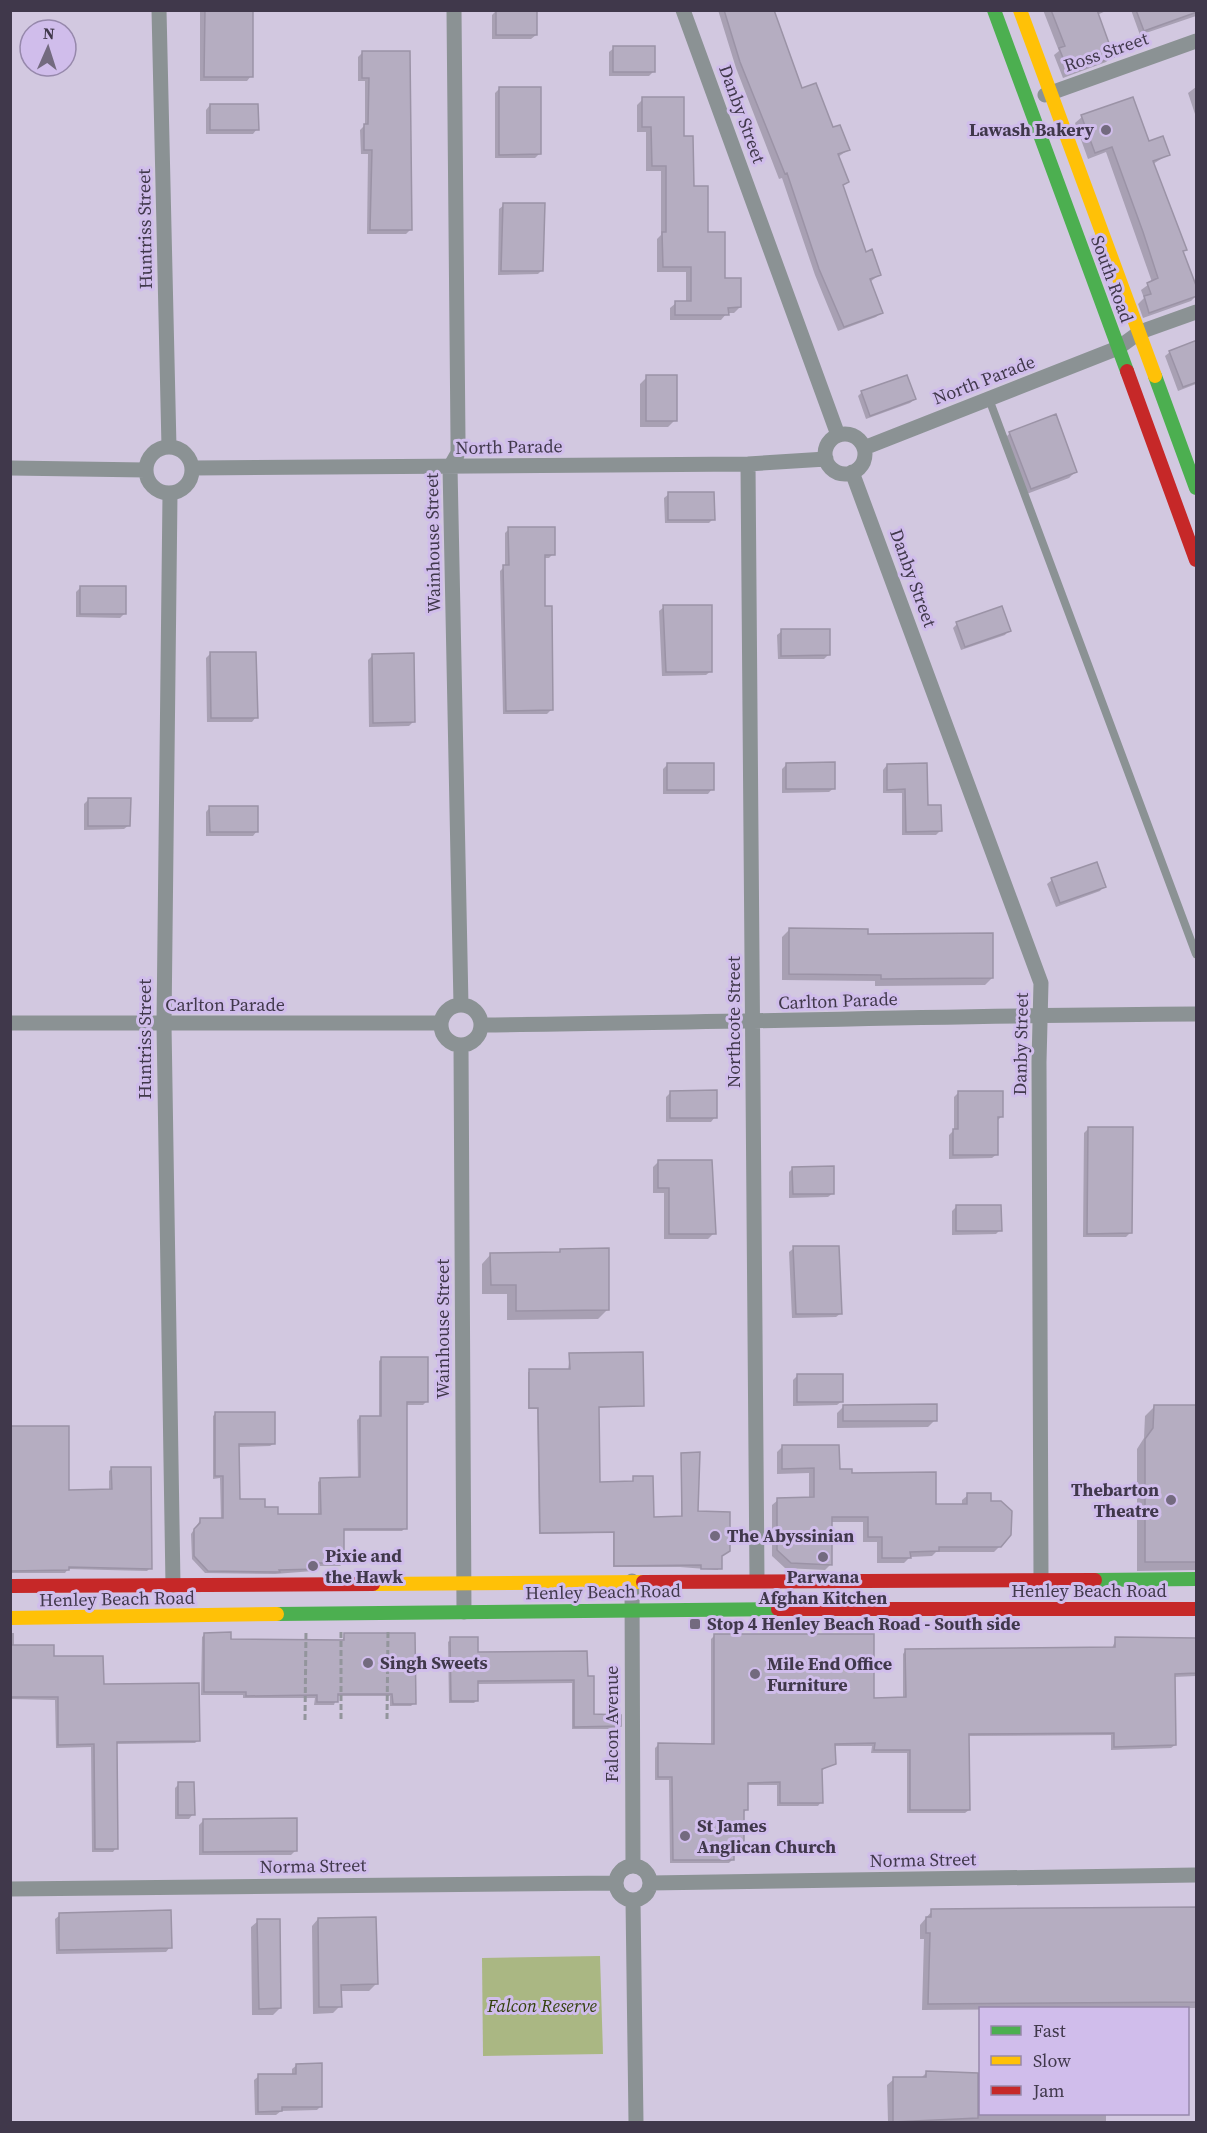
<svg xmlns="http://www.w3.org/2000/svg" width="1207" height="2133" font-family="'Source Serif 4',serif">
	<rect width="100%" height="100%" fill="#d2c8e0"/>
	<path fill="#aab783" d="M600,1956L603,2054L483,2056L482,1958Z"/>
	<path fill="#0003" d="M200,10H251V76L247,81H200Z
		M718,10H774L801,90L848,150L838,157L847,182L842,187L865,254L879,275L870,282L881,312L876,317L838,331L815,275L782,178L779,179L736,68Z
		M1043,10H1108L1097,15L1112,56L1106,62L1063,78L1054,55L1059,51Z
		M1131,10H1196V16L1140,35Z
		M496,11L536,35L531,39H492V15Z
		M614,48L653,72L649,76H609V52Z
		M362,53L411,229L406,234H367L368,154H361L360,130L365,125V81H358V57Z
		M1196,87V117L1188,93Z
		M500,88L540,153L535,158H495V93Z
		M643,99L683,138L692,188L707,233L724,280L740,307L734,313H727L721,320H670V308L676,303L686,302V272H657V239L661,235V171H646V132H637V105Z
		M210,105L257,129L253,134H206V110Z
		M1082,117L1148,143L1169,154L1153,164L1185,249L1182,252L1196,296L1191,301L1143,318L1138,304L1144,298L1141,290L1152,282L1106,152L1088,159L1075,123Z
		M504,205L542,270L538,274L498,275L499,209Z
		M1196,342V384L1178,391L1165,356L1170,352Z
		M647,377L675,420L668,427H640V384Z
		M862,392L915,399L910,403L866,419L858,396Z
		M1010,433L1076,471L1069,478L1024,495L1003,440Z
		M669,494L713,519L709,523H665L664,498Z
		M509,529L553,554L549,558H544V607L551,710L547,714H503L500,571L505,566V533Z
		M80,588L125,613L120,618L76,617V592Z
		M664,607L711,671L706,675L662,676L659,611Z
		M957,624L1009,630L1005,635L961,650L953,628Z
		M782,631L829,654L824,659H778L777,635Z
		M210,654L256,717L252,722H207L206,658Z
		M373,655L413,722L409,726L369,727L368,660Z
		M668,764L712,789L708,794H663V769Z
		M787,764L834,788L829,792L782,793V769Z
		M887,765L926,807L940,831L936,835H902V793H883V770Z
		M88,800L129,825L124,829L84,830V804Z
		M210,807L257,831L253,836H206V812Z
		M1052,880L1104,886L1100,891L1056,907L1047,884Z
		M789,930L866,936L992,978L985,985L875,986V981L782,980V937Z
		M671,1092L715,1117L711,1122H666V1097Z
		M958,1093L1002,1116L997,1121V1154L992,1158L949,1159V1135L954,1130V1097Z
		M1088,1129L1130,1233L1126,1237H1083L1084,1133Z
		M658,1162L714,1233L708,1239H664V1193H653V1167Z
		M793,1168L833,1193L828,1197L789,1198V1172Z
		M957,1206L1000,1230L996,1234L952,1235V1211Z
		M794,1248L841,1313L836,1317L792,1318L789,1252Z
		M561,1250L607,1310L598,1319L507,1320V1294H482V1264L491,1254H557Z
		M570,1355L642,1405L598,1408L599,1483H632L634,1477L653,1518H681L682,1454L697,1512L721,1556L718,1570L680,1567H613V1533L539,1534L537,1409H528V1372L568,1370Z
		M382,1358L426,1402L423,1405H405V1528L402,1531H343V1563L340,1566H316L313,1571L275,1574L205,1573L192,1559L191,1534L201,1519H221L220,1478L213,1479V1416L216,1413L273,1444L270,1446L238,1447V1500L277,1516L318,1515V1482L321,1479H358L357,1420L360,1417H379V1361Z
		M797,1376L842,1401L837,1405L793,1406V1380Z
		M844,1406L935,1420L928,1427L837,1428V1413Z
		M1196,1406V1570L1137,1571V1449L1144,1438L1145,1416L1154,1407Z
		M10,1428L67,1491H109V1471L112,1468L150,1568L147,1571L68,1569L65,1573H10Z
		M783,1446L838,1470L935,1506L962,1505V1500L968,1495L1000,1546L994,1552H936L932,1556L910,1557L904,1563H877V1542H863V1522H831V1564L825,1570L785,1568L772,1556V1505L778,1500L809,1499V1473L777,1474V1452Z
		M10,1633H14V1647L53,1658L198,1740L195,1743L115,1744L116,1848L113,1852H92L91,1747L56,1748L55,1700L10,1699Z
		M205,1634L229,1641H342L345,1634L414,1703L411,1706H390V1696H337L334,1705H314L315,1698H243V1695H201L202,1637Z
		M714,1636L873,1699H903V1654L906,1650L1112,1648L1116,1639L1196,1640V1676L1174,1677L1175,1745L1171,1748L1111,1750V1735L968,1736L969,1810L965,1813H907V1753H871L872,1746H834V1763L821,1771V1802L818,1806H777V1785H747L746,1810L743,1813V1848L739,1852H733V1859L729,1863H670L669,1780H655V1748L658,1745H711V1639Z
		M451,1639L476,1653L586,1677L592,1715L619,1726L616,1729H572V1683L477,1684V1700L474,1703H449L448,1642Z
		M179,1784L193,1814L189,1819H175V1788Z
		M203,1821L296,1850L291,1855H199V1825Z
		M1196,1909V2008L922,2010L924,1939H920V1925L932,1911Z
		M60,1915L170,1947L166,1952L56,1954L55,1919Z
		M318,1919L376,1984L369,1991H340V2006L333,2013L313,2014L312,1926Z
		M258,1921L280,2008L273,2015H252L251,1927Z
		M297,2065L321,2106L317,2110L281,2111L276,2115H255L254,2080L259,2076L292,2075V2069Z
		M926,2073H980V2114H1106V2122H888L887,2085L894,2079H920Z"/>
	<path fill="#b5adc1" stroke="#9b93a6" stroke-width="1.5" d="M205,10H253V77H204Z
		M496,10H537V35H496Z
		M724,10H774L802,88L816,83L833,127L840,125L850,150L838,154L849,182L843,185L866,252L872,249L881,275L870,279L883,313L844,327L819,269L787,173L785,174L740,62Z
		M1051,10H1097L1114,57L1069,73L1059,48L1065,46Z
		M1136,10H1196L1197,12L1144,31Z
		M613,46H655V72H613Z
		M362,51H410L412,230H370L372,150H364V124H368L369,78H362Z
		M499,87H541V154L499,155Z
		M642,97H684V136H693L694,186H708V232H725V278H741V307L728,308L729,315H675V301H691V267H663L662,232H666V166H652L651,127H642Z
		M1133,97L1149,141L1163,136L1170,155L1153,161L1187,250L1183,251L1197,288V296L1149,313L1144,296L1151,294L1147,283L1158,278L1143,232L1112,147L1095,153L1081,115Z
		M210,104H258L259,130H210Z
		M503,203H545L543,271H501Z
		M1197,340V382L1183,387L1169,351Z
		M646,375H677V421H646Z
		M907,375L916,399L870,416L861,391Z
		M1056,414L1077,472L1031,489L1009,432Z
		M668,492H714L715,520H668Z
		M508,527H555V555H545V606H552L553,710L506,711L503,565H509Z
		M80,586H126V614H80Z
		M663,605H712V672H666Z
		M1002,606L1011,631L965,647L956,622Z
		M781,629H830V655L781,656Z
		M210,652H256L258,718H211Z
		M414,653L415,722L373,723L372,654Z
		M835,762V789H786V763Z
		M667,763H714V790H667Z
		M927,763L928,805H941L942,831L906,832L905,789L887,790V764Z
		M88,798H131L130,826H88Z
		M209,806H258V832H210Z
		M1097,862L1106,887L1060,903L1051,878Z
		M789,928L868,929V934L993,933V978L881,979V975L789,974Z
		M717,1090V1118H670V1091Z
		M958,1091H1003V1117H998V1155H953V1129H958Z
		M1088,1127H1133L1132,1233L1087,1234Z
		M658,1160H712L716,1234H669V1188H658Z
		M834,1166V1194H793L792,1167Z
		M956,1205H1001L1002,1231H956Z
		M793,1246H839L842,1314H796Z
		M609,1248V1310L516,1311V1285H491L490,1253L560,1252V1249Z
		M643,1352L644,1406L599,1407L600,1482L633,1481V1476H653L654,1517L682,1516L681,1453L700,1452L698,1511L730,1512V1551L722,1556V1569H701V1565L614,1566V1532L540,1533L538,1408H529V1369H570L569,1353Z
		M381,1357H428V1402H407V1529H344V1563H318V1569L279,1570L280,1572L208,1571L194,1556V1529L200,1523V1518H223V1476H215V1412H275V1444H239L240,1499H265V1507H278V1514H321L320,1478L360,1477V1416H381Z
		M797,1374H843V1402H797Z
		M937,1404V1421H843V1405Z
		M1154,1405H1197V1562H1145V1439L1153,1428Z
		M10,1426H69V1490L112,1489L111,1467H151L152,1569L69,1567V1570L10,1571Z
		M782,1445H839L840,1469H852V1473L936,1472V1504H967V1493H991V1501H1001L1012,1511L1011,1535L1001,1547H939V1551L910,1552L911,1558H882V1537H868V1517H832V1565L791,1563L777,1550V1498L814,1497V1468L782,1469Z
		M231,1632V1639L344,1640V1633H415L416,1704H393L392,1694H338V1702H317V1695L246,1696V1692H204V1633Z
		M714,1634H874V1698L906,1697L905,1649L1115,1647V1637L1197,1638V1673L1175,1674L1176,1745L1114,1747V1733L969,1734L970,1810H910V1750H874L875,1743L835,1744L836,1764L822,1769L823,1803H780V1782L748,1783V1810H744V1849H734V1860H673L672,1777H658V1743L714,1744Z
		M450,1637H478V1652L587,1651L588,1676H594V1714L621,1715V1726L574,1727V1680L478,1681V1701H451Z
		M10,1645H54V1656H103L104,1684L199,1683L200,1741L117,1742L118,1849H95L94,1744L58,1745V1697H10Z
		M178,1782H194L195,1815H178Z
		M297,1818V1851L203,1852V1819Z
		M1197,1907V2002L928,2004L930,1933H926V1917H931V1909Z
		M171,1910L172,1948L59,1950V1913Z
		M376,1917L378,1984L341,1985L342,2007H319L318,1918Z
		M257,1919H280L281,2008L259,2009Z
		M322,2063V2107H282V2111L258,2112V2074H296V2064Z
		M926,2071L978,2073V2118L893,2122V2077H926Z"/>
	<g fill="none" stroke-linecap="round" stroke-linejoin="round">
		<path stroke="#93959c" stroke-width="3" stroke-dasharray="6 3" stroke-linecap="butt" d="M341,1719V1631
			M387,1719L388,1631
			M305,1720L306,1631"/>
		<path stroke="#8b9294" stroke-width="8" d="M989,399L1196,954"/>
		<path stroke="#8b9294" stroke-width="15" d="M159,10L169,447
			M454,10L458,440V453L450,467L461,1005
			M683,10L838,435
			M1045,95L1196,41
			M825 454a20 20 0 1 1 40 0a20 20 0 1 1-40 0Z
			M146 470a23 23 0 1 1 46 0a23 23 0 1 1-46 0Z
			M864,448L1118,348L1140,332L1196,312
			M748,464L757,1580
			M10,468L146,470
			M193,468L748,464L826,459
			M852,472L1041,983L1039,1062L1041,1578
			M170,494L164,1024L173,1585
			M441 1025a20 20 0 1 1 40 0a20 20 0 1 1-40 0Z
			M10,1023H440
			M481,1025C720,1023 958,1015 1196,1014
			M461,1045L464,1612
			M632,1581L633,1866
			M616 1883a17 17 0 1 1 34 0a17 17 0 1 1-34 0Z
			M650,1883L1196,1875
			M10,1889L616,1883
			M633,1900L636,2122"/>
		<path stroke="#4caf50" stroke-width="14" d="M994,10L1127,371
			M1155,376L1196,488
			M1095,1580L1196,1579
			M277,1614L778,1609"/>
		<path stroke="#ffc107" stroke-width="14" d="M1020,10L1155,376
			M373,1584L643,1582
			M10,1618L277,1614"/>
		<path stroke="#c62828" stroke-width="14" d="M1127,371L1196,560
			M643,1582L1095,1580
			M10,1586L373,1584
			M778,1609H1196"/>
	</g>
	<g fill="#736a7f" stroke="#d0bdeb" stroke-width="2">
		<circle cx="1106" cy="130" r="6"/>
		<circle cx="1171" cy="1500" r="6"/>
		<circle cx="715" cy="1536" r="6"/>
		<circle cx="823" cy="1557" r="6"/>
		<circle cx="313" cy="1566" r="6"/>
		<rect x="689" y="1618" width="12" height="12" rx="3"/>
		<circle cx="368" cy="1663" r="6"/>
		<circle cx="755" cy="1674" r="6"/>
		<circle cx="685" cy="1836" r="6"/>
	</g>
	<g text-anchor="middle" stroke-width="6" stroke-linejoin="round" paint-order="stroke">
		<g font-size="18" fill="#40384b" stroke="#d0bdeb">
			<text transform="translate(1106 52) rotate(-19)" y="6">Ross Street</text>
			<text transform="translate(742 114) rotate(70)" y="6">Danby Street</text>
			<text transform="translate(145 229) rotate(-91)" y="6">Huntriss Street</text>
			<text transform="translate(1112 279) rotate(70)" y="6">South Road</text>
			<text transform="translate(984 380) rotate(-21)" y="6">North Parade</text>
			<text transform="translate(509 447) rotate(-1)" y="6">North Parade</text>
			<text transform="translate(433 543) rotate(-91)" y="6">Wainhouse Street</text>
			<text transform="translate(913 578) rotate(70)" y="6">Danby Street</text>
			<text transform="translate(838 1001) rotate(-2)" y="6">Carlton Parade</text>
			<text x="225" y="1011">Carlton Parade</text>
			<text transform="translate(734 1022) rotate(-90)" y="6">Northcote Street</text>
			<text transform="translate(145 1039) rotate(-90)" y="6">Huntriss Street</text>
			<text transform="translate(1021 1044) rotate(-89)" y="6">Danby Street</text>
			<text transform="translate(443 1329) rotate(-90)" y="6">Wainhouse Street</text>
			<text x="1089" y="1597">Henley Beach Road</text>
			<text transform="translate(603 1592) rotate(-1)" y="6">Henley Beach Road</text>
			<text transform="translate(117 1599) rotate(-1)" y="6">Henley Beach Road</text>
			<text transform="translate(612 1724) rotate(-90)" y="6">Falcon Avenue</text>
			<text transform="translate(923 1860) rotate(-1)" y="6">Norma Street</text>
			<text transform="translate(313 1866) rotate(-1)" y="6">Norma Street</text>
		</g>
		<g font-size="18" font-weight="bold" fill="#40384b" stroke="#d0bdeb" text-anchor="start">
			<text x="1094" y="136" text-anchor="end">Lawash Bakery</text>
			<text x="1159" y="1496" text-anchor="end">Thebarton<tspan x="1159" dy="21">Theatre</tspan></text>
			<text x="727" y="1542">The Abyssinian</text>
			<text x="325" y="1562">Pixie and<tspan x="325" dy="21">the Hawk</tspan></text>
			<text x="823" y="1583" text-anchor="middle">Parwana<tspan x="823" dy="21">Afghan Kitchen</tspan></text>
			<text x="707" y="1630">Stop 4 Henley Beach Road - South side</text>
			<text x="380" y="1669">Singh Sweets</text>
			<text x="767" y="1670">Mile End Office<tspan x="767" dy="21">Furniture</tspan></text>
			<text x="697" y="1832">St James<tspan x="697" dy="21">Anglican Church</tspan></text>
		</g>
		<g font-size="18" font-style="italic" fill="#33410d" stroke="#d0bdeb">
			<text x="542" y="2012">Falcon Reserve</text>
		</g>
	</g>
	<rect width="1207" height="2133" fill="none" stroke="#40384b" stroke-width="24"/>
	<rect x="979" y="2007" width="210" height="108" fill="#d0bdeb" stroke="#9688ab" stroke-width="1.5"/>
	<rect x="991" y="2026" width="30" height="9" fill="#4caf50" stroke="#9688ab" stroke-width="1.5"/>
	<text x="1033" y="2037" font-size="18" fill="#40384b">Fast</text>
	<rect x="991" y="2056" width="30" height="9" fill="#ffc107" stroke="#9688ab" stroke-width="1.5"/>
	<text x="1033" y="2067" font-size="18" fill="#40384b">Slow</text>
	<rect x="991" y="2086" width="30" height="9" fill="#c62828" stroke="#9688ab" stroke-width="1.5"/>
	<text x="1033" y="2097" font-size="18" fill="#40384b">Jam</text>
	<g transform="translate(48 48) rotate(3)"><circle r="28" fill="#d0bdeb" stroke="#9688ab" stroke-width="1.5"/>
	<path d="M0-4.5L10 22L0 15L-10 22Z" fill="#736a7f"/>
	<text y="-9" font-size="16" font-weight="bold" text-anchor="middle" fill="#40384b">N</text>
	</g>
</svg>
